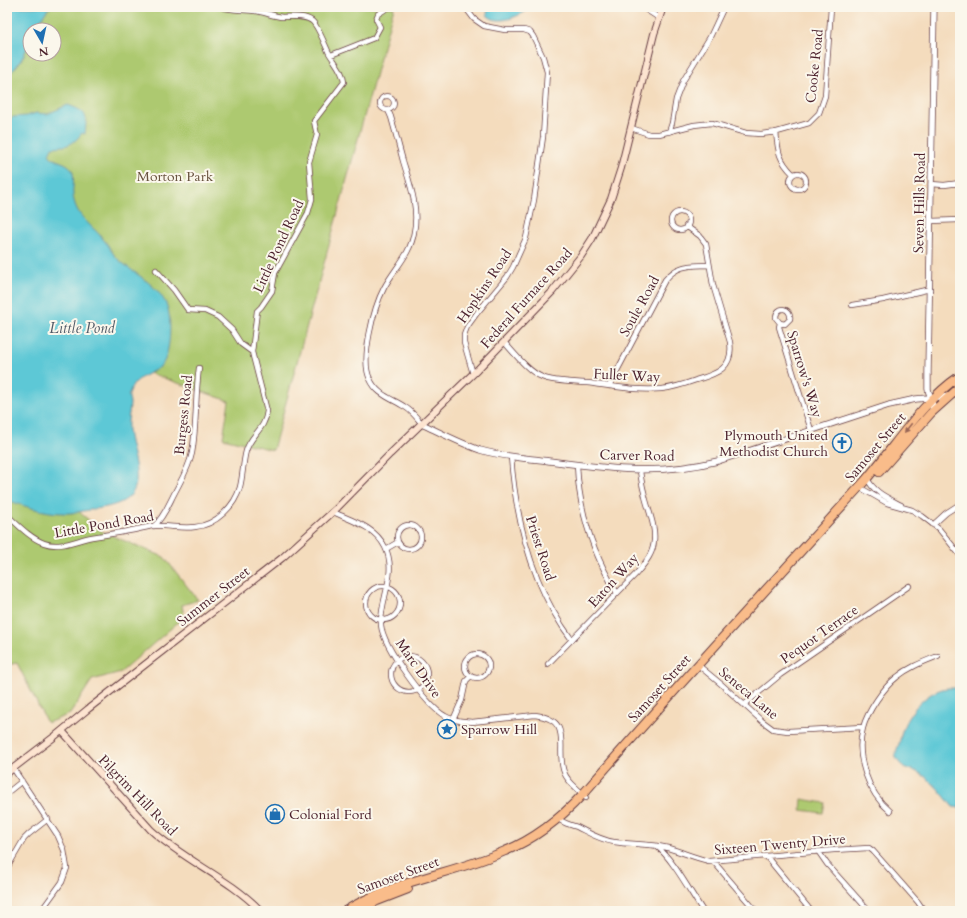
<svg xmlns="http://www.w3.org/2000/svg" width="967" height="918" font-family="Cardo,serif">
	<rect width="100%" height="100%" fill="#fbf7ec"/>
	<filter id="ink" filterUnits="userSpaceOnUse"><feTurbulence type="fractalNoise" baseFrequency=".025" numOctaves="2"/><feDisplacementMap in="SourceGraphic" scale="8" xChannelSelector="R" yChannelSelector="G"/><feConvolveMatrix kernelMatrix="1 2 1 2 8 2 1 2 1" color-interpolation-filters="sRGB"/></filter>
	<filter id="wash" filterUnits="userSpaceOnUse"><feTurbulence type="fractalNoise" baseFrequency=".012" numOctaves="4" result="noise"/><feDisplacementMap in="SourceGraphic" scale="16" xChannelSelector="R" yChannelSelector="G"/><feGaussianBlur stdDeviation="0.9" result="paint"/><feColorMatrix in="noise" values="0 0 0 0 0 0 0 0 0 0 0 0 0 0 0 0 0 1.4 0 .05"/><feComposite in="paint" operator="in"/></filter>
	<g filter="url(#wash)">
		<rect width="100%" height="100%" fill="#f4dcbd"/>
		<path fill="#adc96f" stroke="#7c744d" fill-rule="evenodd" d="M34,7H394L273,450L223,438L229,401L138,369L78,511L103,532L164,557L198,600L182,605L184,617L121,672L92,680L70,714L47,723L17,663L7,665V41ZM30,30H54V54H30Z
			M802,799L825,803L823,813L801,810Z"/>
		<path fill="#5dc8d6" stroke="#547480" d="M7,7H51L47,10L34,30H30C30,48 21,64 7,76Z
			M488,7H532C522,15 498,27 487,15Z
			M68,105C88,112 87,115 85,134L82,133C72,146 67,146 52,147L49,154C53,162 64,160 71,168C76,176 72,187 73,195C74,204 78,213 84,219C90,226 98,232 103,239C108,244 111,251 115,256C131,273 158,283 167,306C172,318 171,358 160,367C148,375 133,378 129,394C128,397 130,400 130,403C130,412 127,420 128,430C130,448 138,465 136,483C133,505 106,507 90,510C81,511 72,514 63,513C44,513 24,506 7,500V209L12,191L10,189L7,168V122L13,117L27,116L36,113L47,114Z
			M948,688H960V808L953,807C943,795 934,782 921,774C913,769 903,769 898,761C893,754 897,751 899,744C901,738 901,732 904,726C911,709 929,690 948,688Z"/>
	</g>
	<g filter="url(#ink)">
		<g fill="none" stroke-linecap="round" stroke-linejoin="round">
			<defs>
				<path id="minor" d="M465,7L474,19L484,26L505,30H524L530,32L533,36L543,57L547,72L543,137L534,200L526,238L513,267L507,277L477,313L467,327L464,335V343L473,374
					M642,7L659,18
					M331,55L374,38L380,27L376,19L378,14L389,7
					M380 103a7 7 0 1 1 14 0a7 7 0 1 1-14 0Z
					M388,110L391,117C395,131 399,146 403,161C410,184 419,208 414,232C411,254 394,269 384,288C374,307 360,360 370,379C377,395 391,398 405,407C412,411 417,418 422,424
					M631,128L649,134H659L694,125L712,123L746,133L761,134L777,132L809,123L819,113L825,96L831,7
					M669,132L672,123L676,99L683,81L710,37L724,7
					M776,132C778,152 779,160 793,174
					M790 181a8 8 0 1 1 16 0a8 8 0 1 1-16 0Z
					M931,184L944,185L960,183
					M671 221a9 9 0 1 1 18 0a9 9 0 1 1-18 0Z
					M930,221L960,220
					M156,270L174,290L188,310L205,311L218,317L232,330L241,344L252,352
					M852,305L883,300L930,289
					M780,323L785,324L790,319C792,307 776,305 776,318L780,323L779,327L811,430
					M504,342C514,353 529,372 542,377C553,382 575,382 587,383C611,386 636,391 661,389C673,388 685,384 696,380C717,374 734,368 730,342L713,285L706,244L700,236L686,226
					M609,386L665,280C678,264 690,266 709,265
					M511,457C516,521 532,587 572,640
					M577,465C579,511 593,554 617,593
					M867,478C873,492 888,498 901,505
					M859,487L887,503L912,510L922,516L939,529L960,555
					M333,512C353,521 375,527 385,547C398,573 380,598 381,625C383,646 426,706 445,716C453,721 462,721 472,722L535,715C575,720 555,749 564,772C568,784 579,788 586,798
					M7,515C18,525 30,538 44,543C60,549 76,540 92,537C112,534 132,531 152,526C167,525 181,529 195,527C216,525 235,506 240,487C243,475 243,462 246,451C251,434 265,430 267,411L252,352L257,311L261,307L272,291L275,273L308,213L312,199L309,162L317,135L314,121L344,82C343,71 335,63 329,53C325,45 318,26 312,21C304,15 291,17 282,17C273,16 264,12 255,11C244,9 232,11 221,7
					M397 537a12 12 0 1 1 24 0a12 12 0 1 1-24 0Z
					M933,525L946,513L960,504
					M154,526C163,518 168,506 173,496C180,482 189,468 192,453C197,425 195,396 199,368
					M386,549L398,542
					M366 603a17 17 0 1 1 34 0a17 17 0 1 1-34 0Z
					M465 666a12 12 0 1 1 24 0a12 12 0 1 1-24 0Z
					M391 674a18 18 0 1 1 36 0a18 18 0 1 1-36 0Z
					M548,664L636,574C644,564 653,555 654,541C656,525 647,508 644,492C642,485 641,478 640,471
					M698,665L721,684L762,721L773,729L788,731L863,727
					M744,705L780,675L909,586
					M453,720L462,700L466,681L471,676
					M13,768L58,836L64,850L67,868L62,882L41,911
					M7,793L22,781
					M890,811C868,793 855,756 863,728C867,712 884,687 897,677C909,667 923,662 938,656
					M558,818C563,824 570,824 577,827C589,833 600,840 614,842C632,845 650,843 668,848C682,852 695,858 709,861L834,850L869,848L873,851L918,902L924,911
					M656,846C671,856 692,895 703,911
					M818,851L827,864L869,911
					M766,856L811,911
					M713,861L756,911
					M7,868L24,839L29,834L48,819"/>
				<path id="tertiary" d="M932,412C934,399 930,399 928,389C928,383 928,377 928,372L934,7
					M422,424C441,433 460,443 480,450C503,457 526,458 549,461C610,469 657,476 718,461L889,405L916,399L950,396"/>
				<path id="secondary" d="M62,731L151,830C185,861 229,878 261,911
					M7,773L54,737L88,709L282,558L336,509L390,454L477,370L552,292L581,256L592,239L611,199L621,168L654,34L663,7"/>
				<path id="trunk" d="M879,472L931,413L960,387
					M345,911C394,880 453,874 505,851C535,839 561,818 583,794C675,689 769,586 863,483C895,447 920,403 960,376
					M359,911L377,901L408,889"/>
			</defs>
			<use href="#minor" stroke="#643b41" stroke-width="6"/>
			<use href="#tertiary" stroke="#643b41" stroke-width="7"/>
			<use href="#secondary" stroke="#643b41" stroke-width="8"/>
			<use href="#trunk" stroke="#643b41" stroke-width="10"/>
			<use href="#minor" stroke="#fff" stroke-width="4.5"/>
			<use href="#tertiary" stroke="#fff" stroke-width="5.5"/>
			<use href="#secondary" stroke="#fde4d0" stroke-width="6"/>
			<use href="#trunk" stroke="#f9bc8a" stroke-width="8"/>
		</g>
		<defs><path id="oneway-solid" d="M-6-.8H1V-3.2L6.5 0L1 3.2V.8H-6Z"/></defs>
		<use fill="#996656" href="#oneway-solid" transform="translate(908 428) rotate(128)"/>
	</g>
	<defs>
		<symbol id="church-ring" viewBox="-11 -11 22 22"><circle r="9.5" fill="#fbf7ec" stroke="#1f6fb2" stroke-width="1.5"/><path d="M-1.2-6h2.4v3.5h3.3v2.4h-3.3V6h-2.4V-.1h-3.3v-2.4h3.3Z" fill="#1f6fb2"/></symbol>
		<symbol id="sight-ring" viewBox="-11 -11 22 22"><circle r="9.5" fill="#fbf7ec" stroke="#1f6fb2" stroke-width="1.5"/><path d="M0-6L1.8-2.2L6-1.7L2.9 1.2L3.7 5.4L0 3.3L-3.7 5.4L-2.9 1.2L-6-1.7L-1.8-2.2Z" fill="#1f6fb2"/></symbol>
		<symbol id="shop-ring" viewBox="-11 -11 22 22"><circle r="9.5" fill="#fbf7ec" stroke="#1f6fb2" stroke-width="1.5"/><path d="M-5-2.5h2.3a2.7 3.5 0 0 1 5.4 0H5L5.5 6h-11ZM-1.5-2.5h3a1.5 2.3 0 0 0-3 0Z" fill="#1f6fb2"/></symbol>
	</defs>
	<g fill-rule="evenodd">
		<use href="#church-ring" x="831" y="432" width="22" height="22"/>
		<use href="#sight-ring" x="436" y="718" width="22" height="22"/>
		<use href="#shop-ring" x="264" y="803" width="22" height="22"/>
	</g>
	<g text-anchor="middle" stroke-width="4" stroke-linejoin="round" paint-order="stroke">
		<g font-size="14" fill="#4a1f2b" stroke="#fbf7ec">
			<text transform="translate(814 66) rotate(-84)" y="5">Cooke Road</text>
			<text transform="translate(919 203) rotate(-89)" y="5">Seven Hills Road</text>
			<text transform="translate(278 246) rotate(-65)" y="5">Little Pond Road</text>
			<text transform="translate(484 286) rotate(-56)" y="5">Hopkins Road</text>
			<text transform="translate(526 298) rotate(-48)" y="5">Federal Furnace Road</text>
			<text transform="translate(639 306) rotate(-61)" y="5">Soule Road</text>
			<text transform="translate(805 374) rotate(73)" y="5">Sparrow's Way</text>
			<text transform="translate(627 375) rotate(3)" y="5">Fuller Way</text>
			<text transform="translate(183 415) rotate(-84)" y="5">Burgess Road</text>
			<text transform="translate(875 447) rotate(-50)" y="5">Samoset Street</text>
			<text transform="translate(637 455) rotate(1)" y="5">Carver Road</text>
			<text transform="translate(104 524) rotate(-10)" y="5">Little Pond Road</text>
			<text transform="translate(541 548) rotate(72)" y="5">Priest Road</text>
			<text transform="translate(613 580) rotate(-48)" y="5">Eaton Way</text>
			<text transform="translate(213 596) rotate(-38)" y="5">Summer Street</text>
			<text transform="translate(819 634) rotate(-35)" y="5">Pequot Terrace</text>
			<text transform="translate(419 668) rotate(55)" y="5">Marc Drive</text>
			<text transform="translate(659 688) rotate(-48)" y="5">Samoset Street</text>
			<text transform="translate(749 693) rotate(40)" y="5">Seneca Lane</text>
			<text transform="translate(138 795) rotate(46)" y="5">Pilgrim Hill Road</text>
			<text transform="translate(780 844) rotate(-5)" y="5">Sixteen Twenty Drive</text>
			<text transform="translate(398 875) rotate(-20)" y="5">Samoset Street</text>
		</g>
		<g font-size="14" fill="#68523f" stroke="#fbf7ec">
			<text x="175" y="181">Morton Park</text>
		</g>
		<g font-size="14" fill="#4a1f2b" stroke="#fbf7ec" text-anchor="start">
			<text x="828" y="440" text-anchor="end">Plymouth United<tspan x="828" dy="16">Methodist Church</tspan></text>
			<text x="461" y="734">Sparrow Hill</text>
			<text x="289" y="819">Colonial Ford</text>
		</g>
		<g font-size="15" font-style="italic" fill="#515a67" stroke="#fbf7ec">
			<text x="82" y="333">Little Pond</text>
		</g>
	</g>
	<rect width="967" height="918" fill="none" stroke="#fbf7ec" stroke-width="24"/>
	<g transform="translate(42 42) rotate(171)"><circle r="19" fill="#fbf7ec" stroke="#b4a19f"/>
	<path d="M0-3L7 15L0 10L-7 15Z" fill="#1f6fb2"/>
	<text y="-6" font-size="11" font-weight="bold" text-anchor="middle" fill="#4a1f2b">N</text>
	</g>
</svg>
